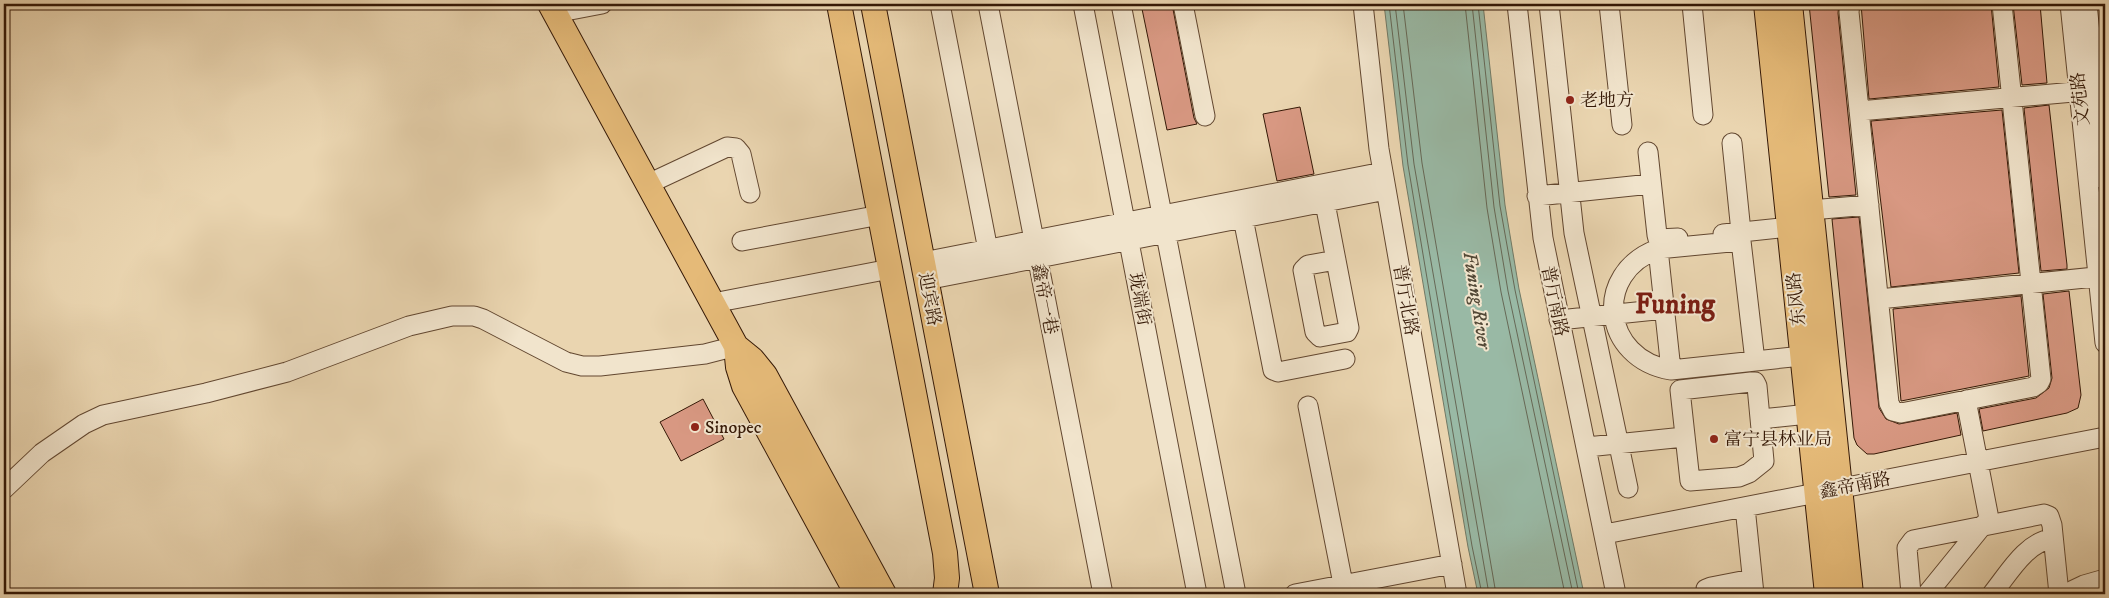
<svg xmlns="http://www.w3.org/2000/svg" width="2109" height="598" font-family="'IM FELL DW Pica','Noto Serif SC',serif">
	<rect width="100%" height="100%" fill="#ead5b0"/>
	<filter id="stains"><feTurbulence type="fractalNoise" baseFrequency=".004" numOctaves="4"/><feColorMatrix values="0 0 0 0 .2 0 0 0 0 .09 0 0 0 0 .02 0 0 0 .5 -.17"/></filter>
	<radialGradient id="worn" r=".72"><stop offset=".6" stop-color="#630" stop-opacity="0"/><stop offset="1" stop-color="#630" stop-opacity=".3"/></radialGradient>
	<path fill="#99b9a5" stroke="#717965" d="M1384,4H1483L1505,205L1519,289L1584,594H1478L1468,547L1403,166Z"/>
	<g fill="none" stroke-linecap="round" stroke-linejoin="round">
		<path stroke="#666856" stroke-width="1" d="M1389,4L1408,165L1472,546L1482,594
			M1395,4L1414,164L1489,594
			M1403,4L1422,163L1496,594
			M1465,4L1487,208L1501,292L1565,594
			M1472,4L1494,207L1508,291L1573,594
			M1478,4L1500,206L1515,290L1579,594"/>
	</g>
	<path fill="#d89882" stroke="#341806" d="M1141,4H1172L1194,118L1197,124L1167,130Z
		M1809,4H1839L1838,13L1856,195L1829,197Z
		M1861,4H1991L1999,87L1869,99Z
		M2013,4H2040L2047,83L2022,85Z
		M2049,105L2067,265V269L2041,271L2024,108Z
		M1300,107L1314,174L1277,181L1263,114Z
		M2002,110L2019,273L1891,287L1871,121Z
		M1859,217L1879,408L1886,419L1899,424L1957,413L1961,435L1874,454H1867L1857,445L1854,438L1832,219Z
		M2069,291L2081,395L2078,408L2067,413L1983,431L1979,409L2036,398L2049,388L2052,378L2043,294Z
		M2021,296L2029,376L1901,401L1893,309Z
		M703,399L724,439L681,461L660,422Z"/>
	<g fill="none" stroke-linecap="round" stroke-linejoin="round">
		<defs>
			<path id="minor" d="M940,4L988,250
				M988,4L1103,594
				M1083,4L1197,594
				M1121,4L1236,594
				M1183,4L1205,116
				M1363,4L1379,149L1457,594
				M1517,4L1543,238L1616,594
				M1549,4L1574,233L1628,488
				M1609,4L1622,125
				M1692,4L1703,115
				M1850,4L1849,12L1889,403L1893,411L1901,413L2033,387L2039,383L2041,379L2002,4
				M2070,4L2105,343
				M2087,4L2105,180
				M555,13L602,4
				M1859,111L2096,90
				M1732,143L1741,232
				M1648,152L1657,235L1658,239L1678,238
				M648,184L727,147L736,148L741,154L750,193
				M1537,196L1651,184
				M1325,203L1349,328L1347,332L1320,337L1315,332L1303,270L1308,265L1336,260
				M1799,211L1869,205
				M1243,218L1273,370L1278,372L1345,359
				M1723,234L1789,227
				M742,241L880,215
				M1658,249C1592,273 1602,359 1671,370
				M923,262L1383,172
				M926,280L1386,190
				M1879,299L2105,276
				M713,303L890,269
				M1559,320L1665,309
				M1755,361L1741,241L1658,249L1671,370L1802,356
				M1751,382H1755L1757,386L1764,461L1749,473L1739,477L1690,481L1680,390Z
				M1966,400L1990,524
				M1308,406L1345,594
				M1761,419L1808,414
				M1587,447L1684,437
				M4,489L42,453L84,424L103,415L206,393L287,372L409,326L452,316H474L483,319L566,362L582,366H600L705,354L736,346
				M1745,507L1754,594
				M1605,534L2105,437
				M1295,594L1452,564
				M1706,594V589L1711,587L1752,579
				M1911,594L1907,548L1913,540L2044,514L2049,516L2052,525L2059,594
				M1927,594L1983,525
				M1992,594C2009,573 2025,543 2053,538
				M2065,594L2084,585L2105,579"/>
			<path id="major" d="M550,4L736,346L752,359L765,375L884,594
				M839,4L945,553L947,578L945,594
				M873,4L987,594
				M1766,4L1827,594
				M1790,4L1851,594
				M736,346L738,367L744,386L857,594"/>
		</defs>
		<use href="#minor" stroke="#624730" stroke-width="21"/>
		<use href="#major" stroke="#341806" stroke-width="26"/>
		<use href="#minor" stroke="#f1e4cc" stroke-width="19"/>
		<use href="#major" stroke="#e5ba78" stroke-width="24"/>
	</g>
	<g fill="#8f2418" stroke="#f1e4cc" stroke-width="2">
		<circle cx="1570" cy="100" r="5"/>
		<circle cx="695" cy="427" r="5"/>
		<circle cx="1714" cy="439" r="5"/>
	</g>
	<g text-anchor="middle" stroke-width="4" stroke-linejoin="round" paint-order="stroke">
		<g font-size="18" fill="#341806" stroke="#f1e4cc">
			<text transform="translate(2080 99) rotate(-96)" y="6">文苑路</text>
			<text transform="translate(930 299) rotate(79)" y="6">迎宾路</text>
			<text transform="translate(1045 299) rotate(79)" y="6">鑫帝一巷</text>
			<text transform="translate(1140 299) rotate(79)" y="6">珑端街</text>
			<text transform="translate(1796 299) rotate(-96)" y="6">东风路</text>
			<text transform="translate(1406 300) rotate(80)" y="6">普厅北路</text>
			<text transform="translate(1555 301) rotate(78)" y="6">普厅南路</text>
			<text transform="translate(1855 485) rotate(-11)" y="6">鑫帝南路</text>
		</g>
		<g font-size="18" fill="#341806" stroke="#f1e4cc" text-anchor="start">
			<text x="1580" y="106">老地方</text>
			<text x="705" y="433">Sinopec</text>
			<text x="1724" y="445">富宁县林业局</text>
		</g>
		<g font-size="19" font-style="italic" fill="#524836" stroke="#f1e4cc">
			<text transform="translate(1478 300) rotate(81)" y="7">Funing River</text>
		</g>
		<g font-size="28" font-weight="bold" fill="#7a1f14" stroke="#f1e4cc">
			<text x="1675" y="313">Funing</text>
		</g>
	</g>
	<rect width="2109" height="598" fill="none" stroke="#ead5b0" stroke-width="20"/>
	<rect x="5" y="5" width="2099" height="588" fill="none" stroke="#341806" stroke-width="2.5"/>
	<rect x="10" y="10" width="2089" height="578" fill="none" stroke="#341806"/>
	<rect width="100%" height="100%" filter="url(#stains)"/>
	<rect width="100%" height="100%" fill="url(#worn)"/>
</svg>
